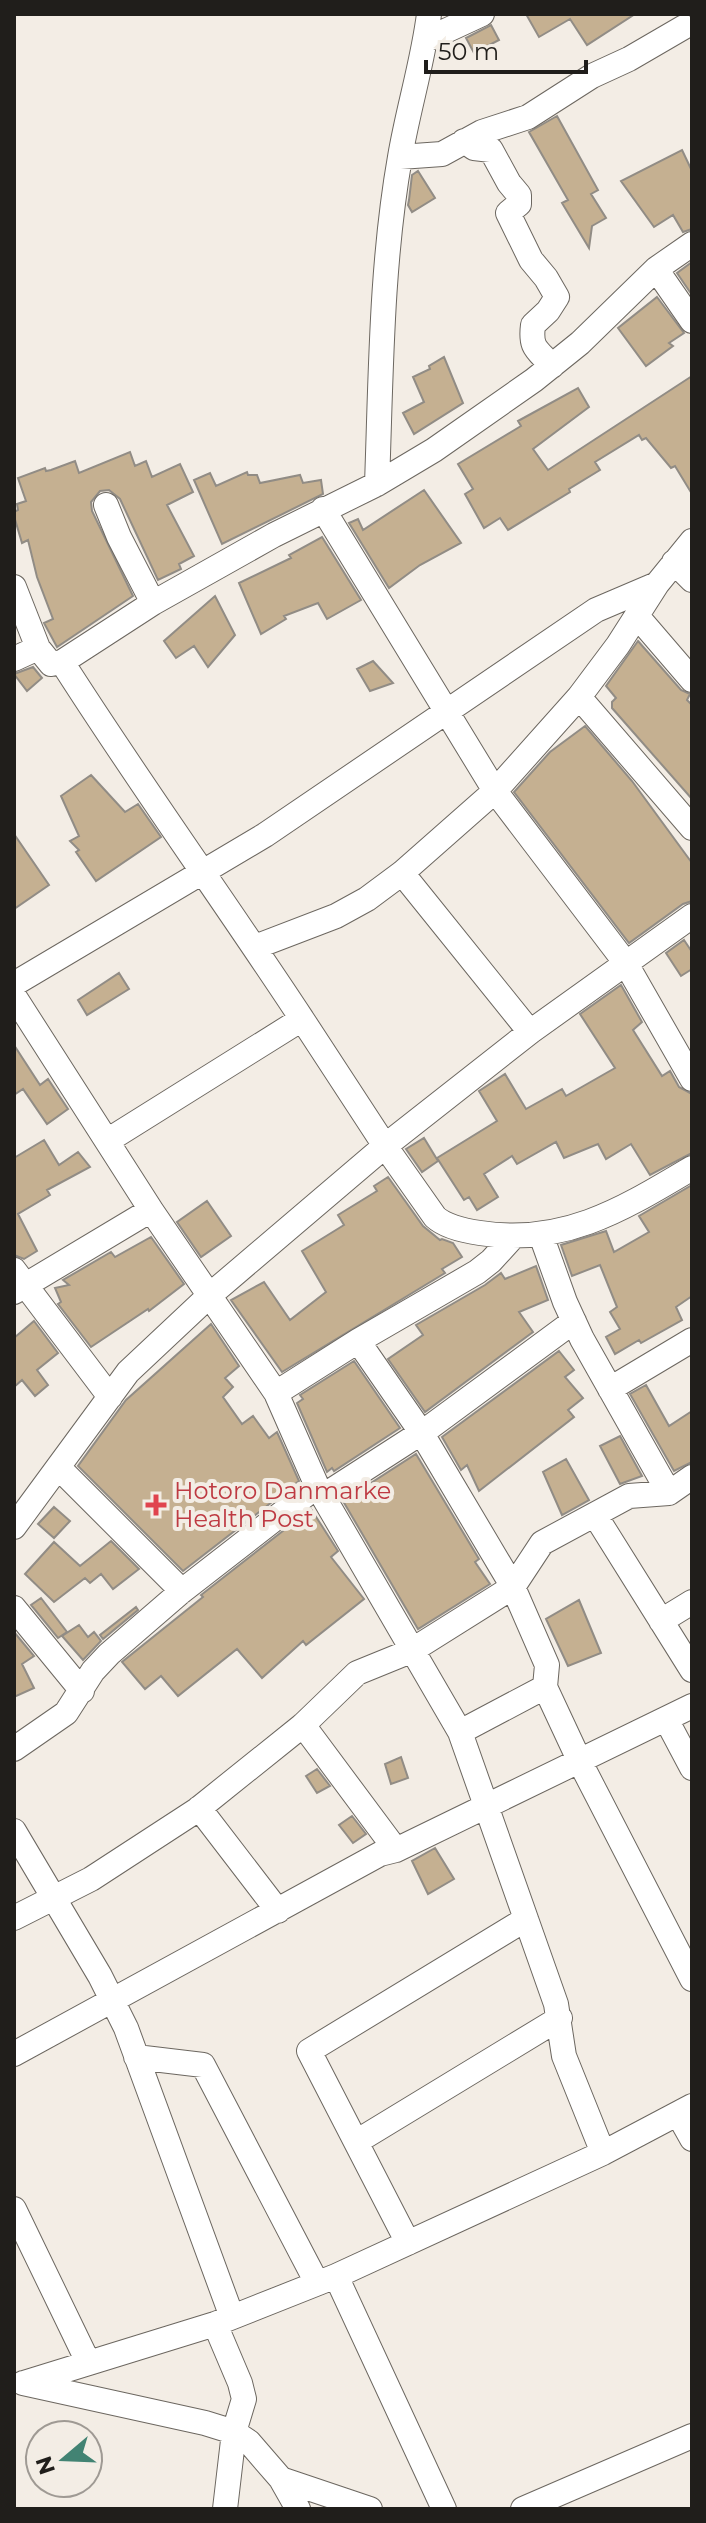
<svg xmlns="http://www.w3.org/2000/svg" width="706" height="2523" font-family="Montserrat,sans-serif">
	<rect width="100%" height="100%" fill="#f3ede5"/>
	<path fill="#c5b091" stroke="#918c85" stroke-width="2" d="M526,14H635L587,45L570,19L539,37Z
		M491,25L499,40L474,53L466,38Z
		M557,116L598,190L591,194L606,218L592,226L589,248L562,203L568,200L529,132Z
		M682,150L692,171V229L683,232L673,215L654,227L621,181Z
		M418,171L435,198L412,212L408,205L409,200L412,175Z
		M692,262V295L677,273Z
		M657,297L684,333L669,343L673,346L646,366L618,328Z
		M444,357L463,403L414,434L403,413L424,402L413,377L430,369L429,366Z
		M692,376V494L675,466L671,468L646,438L642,440L639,435L595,462L600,470L569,489L570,492L508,530L500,518L484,528L465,494L473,489L458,464L521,426L518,421L578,388L589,407L533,449L548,470Z
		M130,452L135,466L146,461L152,477L180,464L193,492L167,505L194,556L179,564L181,569L158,580L120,499L109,490L100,491L91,502L92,511L133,596L57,647L44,623L53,619L37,577L28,540L22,543L14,516V512L18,510L17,504L26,501L18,478L45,468L46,471L51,470L75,461L79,473Z
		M247,472L248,475H257L260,483L300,475L303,483L321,480L323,494L222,544L194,480L210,473L216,486Z
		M424,490L461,543L420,565L389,588L349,523L358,519L363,530Z
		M322,537L361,600L327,619L318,603L284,616L286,619L261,634L239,583L291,558L289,555Z
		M215,596L235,635L208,667L194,646L176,658L164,641Z
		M638,641L681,690L690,694L687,700L692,705V799L612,708V702L616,698L606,686Z
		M373,661L393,683L370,691L357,669Z
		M33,667L42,678L27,691L14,674Z
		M585,726L632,781L692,863V901L683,904L629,943L514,792L550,752Z
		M91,775L125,812L138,804L161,837L96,881L76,852L79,850L70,841L79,836L61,796Z
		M14,834L49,885L14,909Z
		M684,940L692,952V969L681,976L666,953Z
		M119,973L129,989L87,1015L78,1000Z
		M621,985L642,1022L633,1030L662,1076L670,1071L679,1087L692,1094V1153L650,1175L631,1144L606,1159L598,1144L564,1158L556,1142L517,1164L512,1156L484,1174L498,1197L477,1210L469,1197L464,1200L437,1158L497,1121L479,1091L505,1074L526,1109L562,1089L566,1096L615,1068L580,1014Z
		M14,1045L40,1085L48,1079L68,1109L47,1124L23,1089L14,1095Z
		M424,1138L438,1161L422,1172L406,1149Z
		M44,1140L59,1165L78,1152L90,1167L47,1190L50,1195L18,1214L37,1251L24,1259L14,1255V1158Z
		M388,1177L423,1226L440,1240L442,1239L453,1243L462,1257L442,1269L445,1273L282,1372L231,1300L264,1282L290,1320L326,1292L302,1251L344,1225L338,1215L377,1191L374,1186Z
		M692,1185V1296L676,1307L682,1320L641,1343L639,1340L615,1354L606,1337L620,1329L610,1312L617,1307L600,1265L572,1276L561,1245L606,1231L614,1252L649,1232L639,1216Z
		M207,1201L231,1236L201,1257L177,1222Z
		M151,1237L184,1284L149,1311L148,1309L91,1347L58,1304L61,1302L55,1288L69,1285L63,1280L111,1252L115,1257Z
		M536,1266L548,1300L519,1312L533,1332L425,1412L388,1359L423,1335L416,1325L485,1285L501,1273L505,1279Z
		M34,1321L58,1353L37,1370L48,1385L35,1396L22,1380L14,1387V1338Z
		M211,1324L239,1366L225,1378L233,1387L223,1397L242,1424L253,1416L269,1438L277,1432L299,1481L183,1571L78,1466L126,1400Z
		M559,1351L574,1370L565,1377L583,1398L568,1410L574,1417L479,1491L467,1465L461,1470L442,1437Z
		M354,1361L400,1428L334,1471L332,1468L327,1472L297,1403L303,1399L300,1395Z
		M646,1385L669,1426L692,1411V1462L674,1471L630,1394Z
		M620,1436L642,1476L620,1484L600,1446Z
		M416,1454L479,1559L475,1562L490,1584L418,1629L343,1501Z
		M566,1459L589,1500L562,1515L543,1472Z
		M54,1507L70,1521L54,1538L38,1524Z
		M311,1509L338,1551L331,1557L364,1599L306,1645L303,1641L262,1678L237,1649L178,1696L161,1676L145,1689L122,1662L203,1597L201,1595Z
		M111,1541L139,1569L113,1589L101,1574L90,1583L85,1578L54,1602L25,1574L54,1542L80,1566Z
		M41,1598L67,1632L58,1638L31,1605Z
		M579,1600L601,1653L568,1666L546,1619Z
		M136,1607L138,1610L103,1639L100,1635Z
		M79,1625L88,1637L94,1632L101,1641L83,1660L62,1636Z
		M14,1632L34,1656L22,1664L34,1688L14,1697Z
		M401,1757L408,1778L391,1784L385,1764Z
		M317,1769L330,1786L317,1793L306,1776Z
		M352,1816L366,1834L353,1843L339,1825Z
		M435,1848L454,1879L428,1894L412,1861Z"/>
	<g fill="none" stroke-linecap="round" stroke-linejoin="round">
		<defs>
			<path id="minor" d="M426,40L482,14
				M464,141L474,148L491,150L509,183L519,195V204L508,213L531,260L546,278L557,297L548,311L533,325C530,349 537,349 552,366
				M400,157L442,154L482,132L528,117L592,76L629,59L684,27
				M656,269L692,321
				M377,484C381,375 381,265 400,157C408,109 423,62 429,14
				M106,505L119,537L153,603
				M323,509L495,791L625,962L692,1079
				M674,562L692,580
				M14,587L38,648L51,664L62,662L153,603L274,535L377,484L434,450L534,380L580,343L656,269L692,244
				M637,616L692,680
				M14,659L38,648
				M62,662C139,783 223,899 302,1019L107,1141
				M579,697L692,828
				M402,873L530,1032
				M255,947L336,916L367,899L402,873L495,791L579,697L618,645L657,584
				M14,984L265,835L596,610L657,584L692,541
				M14,996L151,1210L276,1393L317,1486L460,1732L556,2004L564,2056L603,2153
				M302,1019L385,1146L435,1217C446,1227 466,1231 480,1233C564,1246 623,1209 692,1168
				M541,1235L565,1302L582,1339L669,1493
				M14,1270L110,1397
				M14,1292L151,1210
				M358,1341L421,1432L513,1587L547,1665L545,1687L580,1762L692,1979
				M610,1389L692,1340
				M276,1393L358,1341L477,1272L491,1261L512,1238
				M59,1468L182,1591
				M323,1496L430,1427L574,1321
				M595,1515L692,1670
				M14,1527L128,1372L210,1295L385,1146L530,1032L692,916
				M14,1608L82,1691
				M661,1621L692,1602
				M666,1719L692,1768
				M303,1725L396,1850
				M460,1732L545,1687
				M14,1749L66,1713L93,1671L109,1654L182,1591L317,1486
				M199,1808L278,1911
				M14,1831L100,1976L126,2028L232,2317
				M14,1918L91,1879L197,1810L303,1725L357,1673L411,1651L513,1587L542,1543L629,1496L669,1493L692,1477
				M14,2054L380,1854L396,1850L692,1706
				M136,2057L203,2065L317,2283
				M678,2114L692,2139
				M356,2142L560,2018
				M14,2209L88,2362
				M408,2243L309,2051L526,1919
				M336,2276L444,2509
				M215,2324L240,2383L244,2399L234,2432L225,2509
				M23,2383L205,2423L234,2432L249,2442L281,2479L298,2509
				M24,2383L215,2324L336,2276L603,2153L692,2106
				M281,2479L370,2509
				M523,2509L692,2436"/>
		</defs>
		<use href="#minor" stroke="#6c6760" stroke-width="26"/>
		<use href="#minor" stroke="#fff" stroke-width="24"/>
	</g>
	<path fill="#e0444e" stroke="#f3ede5" stroke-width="3" d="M152 1493h8v8h8v8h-8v8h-8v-8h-8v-8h8z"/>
	<g text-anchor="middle" stroke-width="8" stroke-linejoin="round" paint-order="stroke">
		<g font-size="24" fill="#be3a42" stroke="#f3ede5" text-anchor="start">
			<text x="174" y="1499">Hotoro Danmarke<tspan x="174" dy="28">Health Post</tspan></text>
		</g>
	</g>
	<rect width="706" height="2523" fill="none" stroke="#201e1b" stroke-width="32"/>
	<g transform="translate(64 2459) rotate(251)"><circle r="38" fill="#f3ede5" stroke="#9f9a94" stroke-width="2"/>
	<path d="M0-6L14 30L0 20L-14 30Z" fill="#428373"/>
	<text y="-12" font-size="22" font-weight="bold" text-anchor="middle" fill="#201e1b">N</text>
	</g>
	<path d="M426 60v12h160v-12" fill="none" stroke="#201e1b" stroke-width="4"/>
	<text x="438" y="60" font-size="24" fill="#201e1b" stroke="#f3ede5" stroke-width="6" paint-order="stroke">50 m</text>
</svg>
